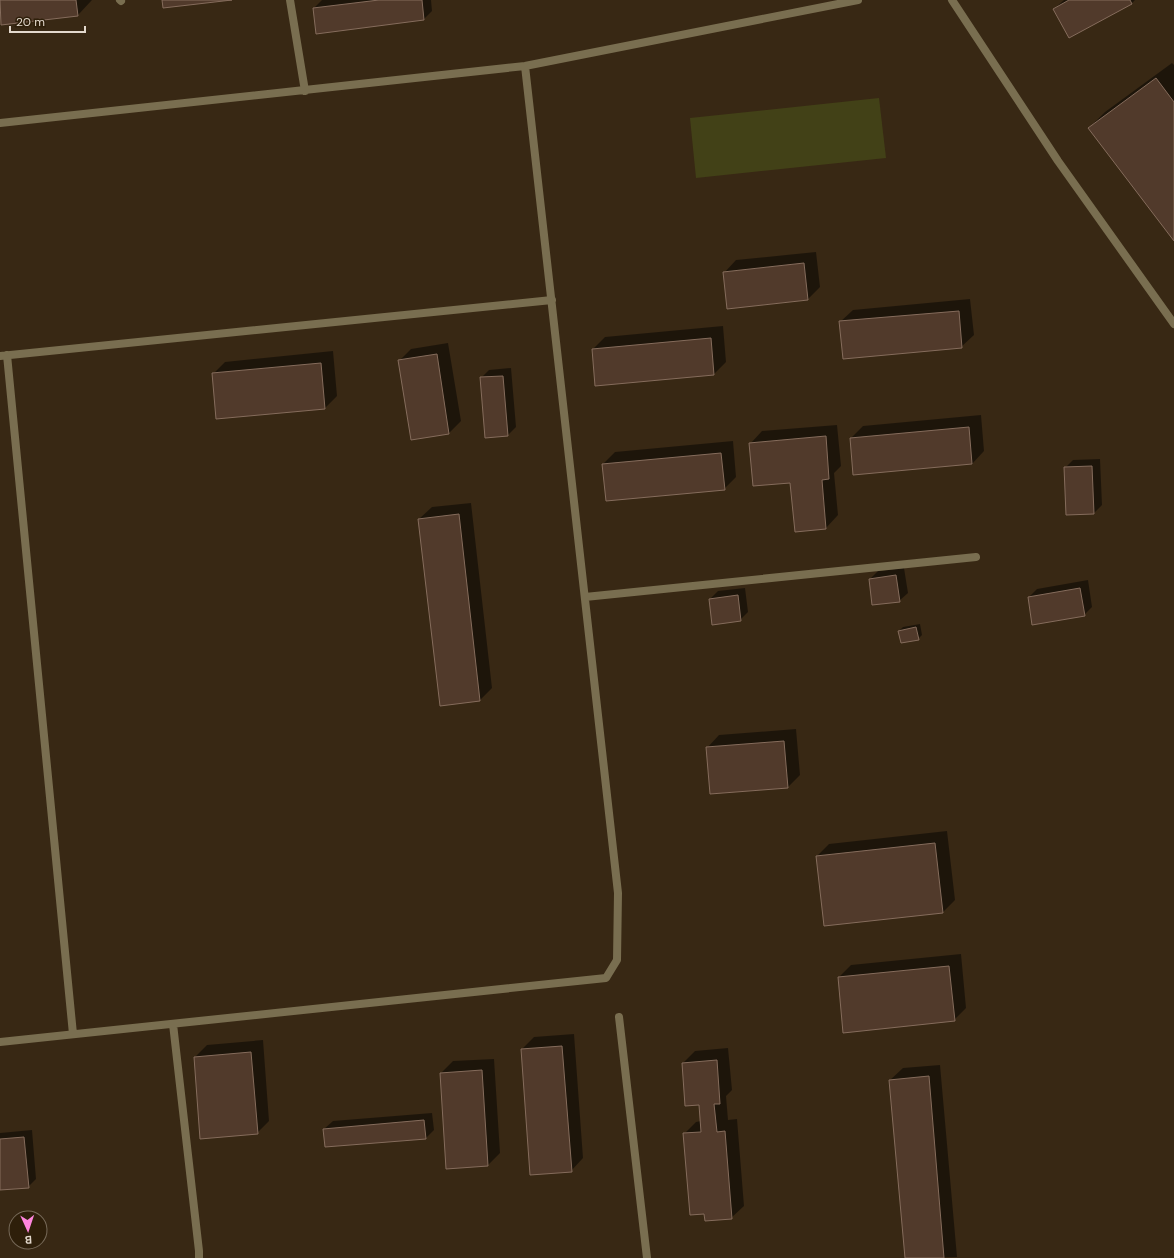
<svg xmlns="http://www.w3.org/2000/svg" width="1174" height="1258" font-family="'DM Sans',sans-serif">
	<rect width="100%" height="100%" fill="#382814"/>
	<path fill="#424117" d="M879,98L886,158L696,178L690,118Z"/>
	<path fill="#0007" d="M0,0H92L78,15L2,23Z
		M322,0H431L432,11L424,19L317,32L314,8Z
		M1064,0H1135L1132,3L1070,37L1054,9Z
		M1172,63L1174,65V239L1089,128L1105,112Z
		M816,252L820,287L808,299L724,273L736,260Z
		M970,299L974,335L961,347L840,322L853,310Z
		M723,326L726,362L714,374L596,384L593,349L605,337Z
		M448,343L461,421L449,433L399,361L411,349Z
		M333,351L337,396L325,408L213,374L225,362Z
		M511,368L516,427L508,435L481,378L489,370Z
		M981,415L984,451L972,464L851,438L863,426Z
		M837,425L841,466L834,473L838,515L826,528L791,482L750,444L762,431Z
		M733,441L736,477L724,489L603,464L615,452Z
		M1100,459L1102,505L1094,513L1065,468L1073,460Z
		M471,503L492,688L480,700L441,705L419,519L432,507Z
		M904,568L908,593L899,601L870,579L878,571Z
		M1088,580L1092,607L1084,615L1029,597L1037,589Z
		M745,588L748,612L740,620L710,599L718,591Z
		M920,624L922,635L918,639L899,631L903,627Z
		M796,729L800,775L788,787L707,748L719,735Z
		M947,831L955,900L943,912L817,856L829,844Z
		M961,954L966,1008L954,1020L844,1032L839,977L851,965Z
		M574,1034L583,1158L571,1171L522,1049L534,1037Z
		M263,1040L269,1121L257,1133L195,1057L207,1045Z
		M728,1048L732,1090L726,1096L728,1120L737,1119L744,1206L731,1218L684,1134L696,1122L701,1121L700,1104L683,1063L695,1051Z
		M494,1059L500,1153L488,1165L441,1073L453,1061Z
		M940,1065L957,1257L906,1258L890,1080L903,1068Z
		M432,1113L434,1130L426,1138L324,1129L333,1121Z
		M32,1130L36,1179L28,1187L0,1189V1133Z"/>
	<path fill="#513a2b" stroke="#856c5c" d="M0,0H76L78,16L1,25Z
		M162,0H232L163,8Z
		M379,0H422L424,20L316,34L313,8Z
		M1069,0H1130L1132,4L1069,38L1053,9Z
		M1156,78L1174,102V241L1088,128Z
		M804,263L808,300L727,309L723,272Z
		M959,311L962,348L843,359L839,321Z
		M711,338L714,375L595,386L592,349Z
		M437,354L449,434L411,440L398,360Z
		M321,363L325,409L216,419L212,373Z
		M503,376L508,436L485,438L480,377Z
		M969,427L972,464L853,475L850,438Z
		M826,436L829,479L822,480L826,529L795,532L790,483L753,486L749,443Z
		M721,453L725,490L606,501L602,464Z
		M1092,466L1094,514L1066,515L1064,467Z
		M459,514L480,701L440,706L418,519Z
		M896,575L900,602L872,605L869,579Z
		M1080,588L1085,616L1032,625L1028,597Z
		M738,595L741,621L712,625L709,599Z
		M916,627L919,640L901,643L898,631Z
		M784,741L788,788L710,794L706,747Z
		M935,843L943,913L824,926L816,856Z
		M949,966L955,1021L843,1033L838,977Z
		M562,1046L572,1172L530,1175L521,1049Z
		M251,1052L258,1134L200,1139L194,1057Z
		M717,1060L720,1104H714L717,1132L725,1131L732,1219L705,1221L704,1214L690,1215L683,1133L701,1132L699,1105L685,1106L682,1063Z
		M482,1070L488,1166L446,1169L440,1073Z
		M929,1076L944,1258H905L889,1080Z
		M424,1120L426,1139L325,1147L323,1129Z
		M24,1137L29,1188L0,1190V1139Z"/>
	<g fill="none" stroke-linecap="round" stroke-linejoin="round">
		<path stroke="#796e50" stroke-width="8" d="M120,0L121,1
			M290,0L305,91
			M952,0L1058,161L1174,324
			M0,123L525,66L858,0
			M7,355L73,1034
			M0,356L552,300
			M585,597L976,557
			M619,1017L647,1258
			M173,1024L199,1251V1258
			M0,1042L606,978L617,960L618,893L525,66"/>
	</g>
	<g transform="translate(28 1230) rotate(177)"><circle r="19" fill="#2e1f0a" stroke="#766958"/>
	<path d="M0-3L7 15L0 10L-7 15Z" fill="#ff85de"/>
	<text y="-6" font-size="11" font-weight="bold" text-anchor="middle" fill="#e3d9cd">B</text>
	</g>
	<path d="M10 26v6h75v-6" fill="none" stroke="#e3d9cd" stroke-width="2"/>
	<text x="16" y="26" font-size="12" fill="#e3d9cd" stroke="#2e1f0a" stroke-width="3" paint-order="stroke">20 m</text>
</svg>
